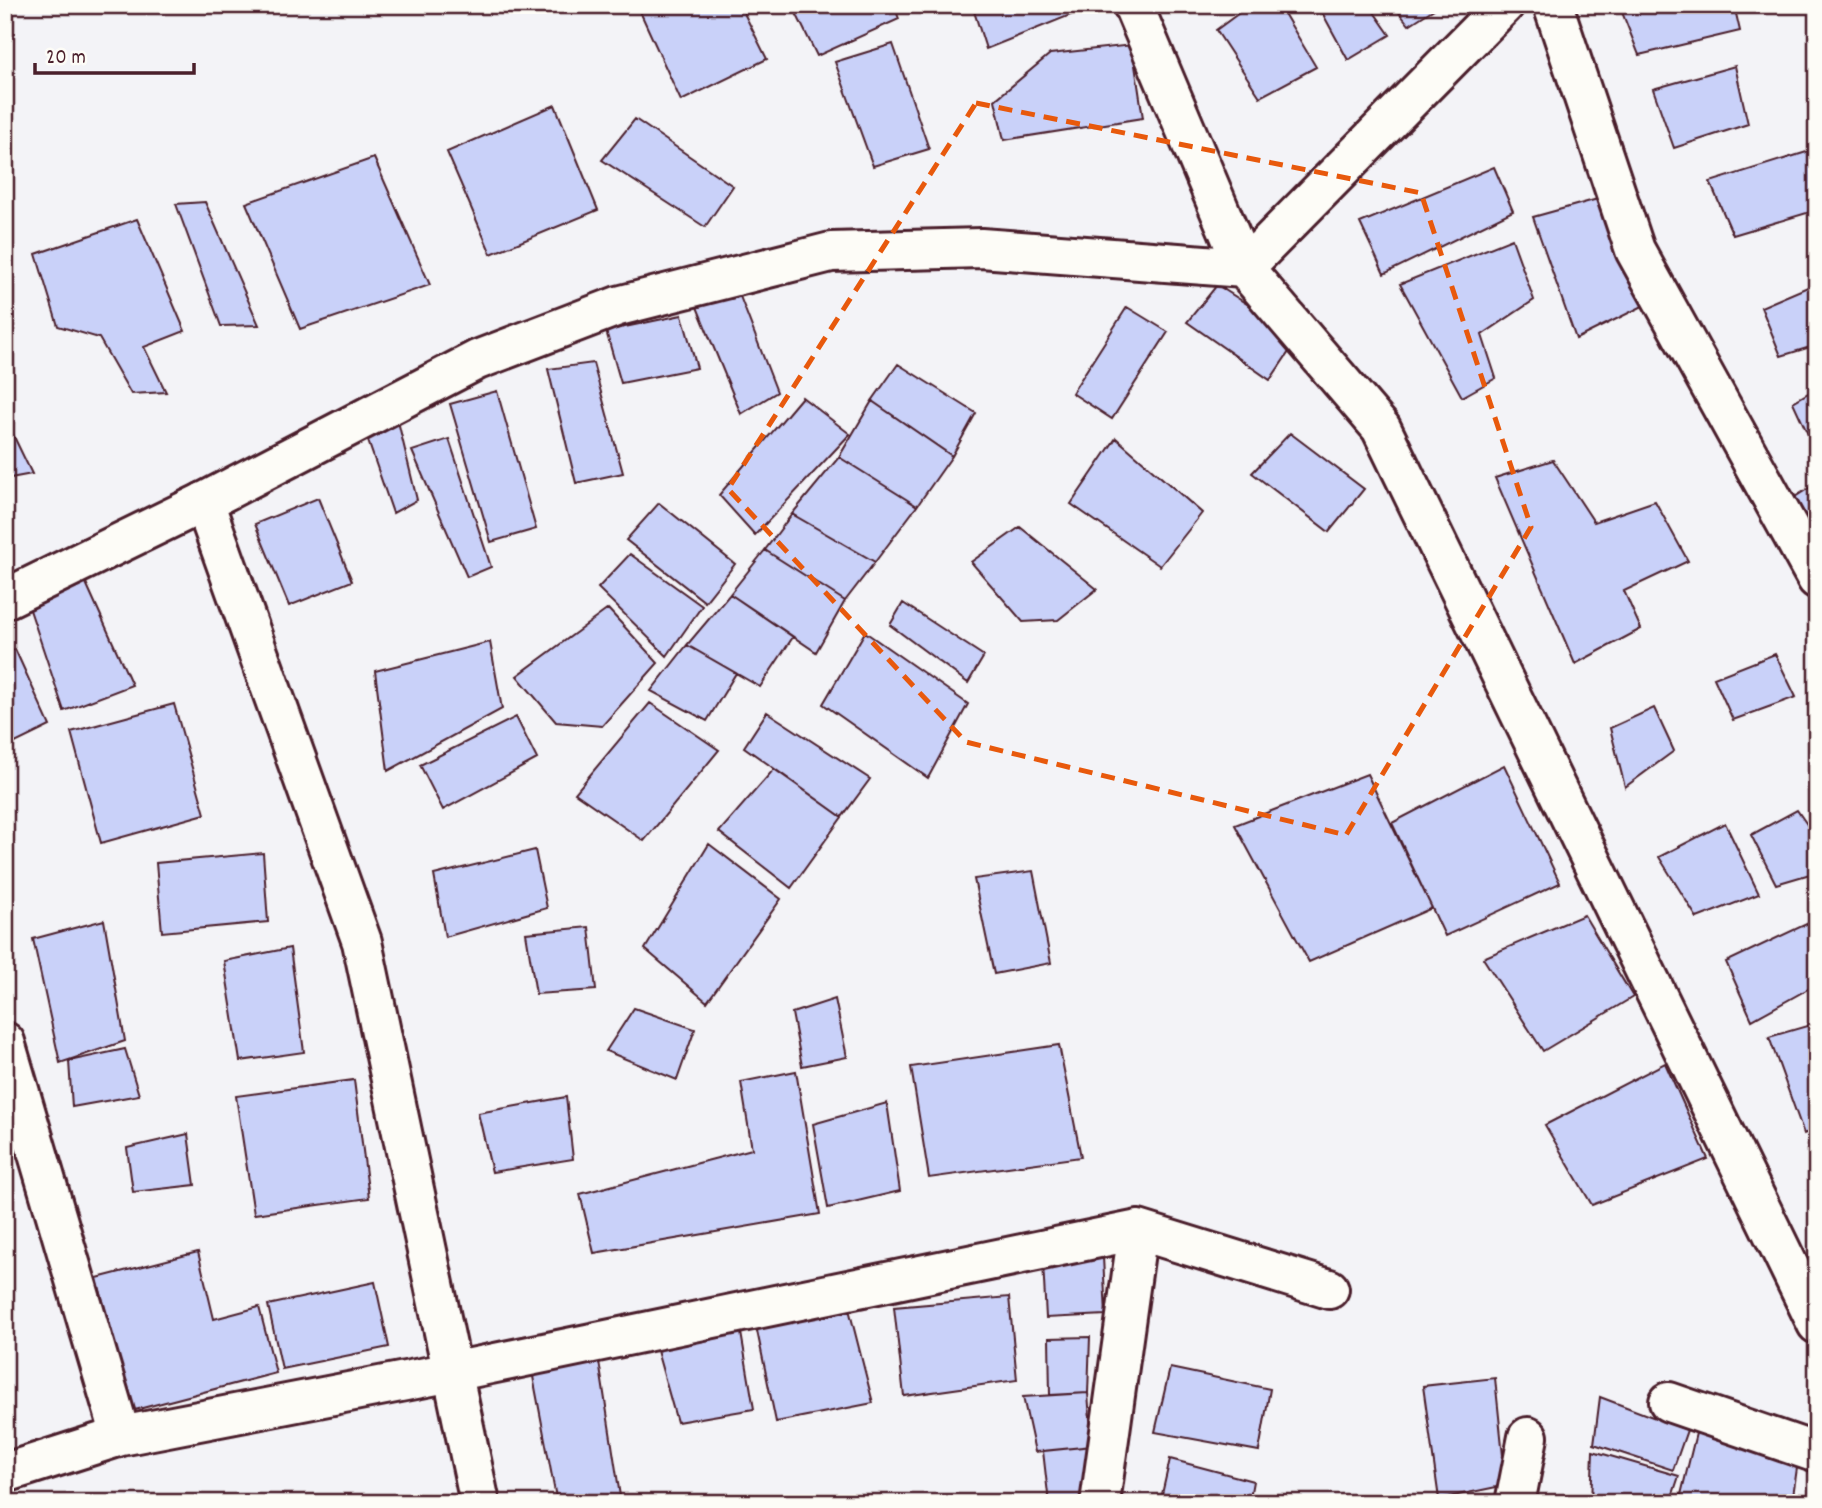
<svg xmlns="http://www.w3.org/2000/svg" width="1822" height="1508" viewBox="0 0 1822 1508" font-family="Dekko,sans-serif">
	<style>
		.building { fill: #c9d1f9; stroke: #4a1f2b; stroke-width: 2 }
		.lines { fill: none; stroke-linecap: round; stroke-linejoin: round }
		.street-casing { stroke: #4a1f2b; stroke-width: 44 }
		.secondary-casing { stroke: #4a1f2b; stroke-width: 44 }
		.street { stroke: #fdfcf7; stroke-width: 38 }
		.secondary { stroke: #fdfcf7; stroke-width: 38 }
		.marked { fill: none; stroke: #e8590c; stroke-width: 5; stroke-dasharray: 14 9; stroke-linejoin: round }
	</style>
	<rect width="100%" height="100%" fill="#f3f3f7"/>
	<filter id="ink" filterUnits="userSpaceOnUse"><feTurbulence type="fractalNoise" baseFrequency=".0143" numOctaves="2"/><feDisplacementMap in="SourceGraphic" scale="14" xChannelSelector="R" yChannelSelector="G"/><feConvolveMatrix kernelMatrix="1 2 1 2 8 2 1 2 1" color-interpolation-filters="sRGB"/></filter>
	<g filter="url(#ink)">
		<path class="building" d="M 637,5 L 740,5 L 767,59 L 681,101 Z
			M 814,5 L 894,5 L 899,19 L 817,56 L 796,13 Z
			M 972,5 L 1070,5 L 1073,14 L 986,49 Z
			M 1250,5 L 1279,5 L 1316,67 L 1260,97 L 1216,30 Z
			M 1318,5 L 1369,5 L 1390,35 L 1348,60 Z
			M 1393,5 L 1440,5 L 1409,25 Z
			M 1625,5 L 1734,5 L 1740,31 L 1639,55 L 1620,7 Z
			M 893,44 L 929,149 L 873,166 L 835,62 Z
			M 1132,45 L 1143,118 L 1004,140 L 995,100 L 1050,54 Z
			M 1735,66 L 1748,124 L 1674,148 L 1653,89 Z
			M 555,105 L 598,210 L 491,254 L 447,152 Z
			M 635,119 L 733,186 L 705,227 L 602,160 Z
			M 1813,150 L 1817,168 L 1817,210 L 1733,235 L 1710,182 Z
			M 374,158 L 430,285 L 300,329 L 246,203 Z
			M 1494,167 L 1513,211 L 1384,274 L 1360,223 Z
			M 1605,197 L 1651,302 L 1576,339 L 1533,217 Z
			M 205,202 L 259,325 L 221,326 L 176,204 Z
			M 137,219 L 185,331 L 144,347 L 166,392 L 131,394 L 99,338 L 58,326 L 36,254 Z
			M 1512,239 L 1534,300 L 1482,335 L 1496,378 L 1462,397 L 1400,284 Z
			M 1817,283 L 1817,345 L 1781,356 L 1761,307 Z
			M 1217,285 L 1299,337 L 1270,380 L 1187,322 Z
			M 736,286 L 777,392 L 741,414 L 697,307 Z
			M 1127,307 L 1168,332 L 1112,419 L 1072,393 Z
			M 682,315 L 697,368 L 621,383 L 606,331 Z
			M 593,363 L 623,473 L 576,483 L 548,369 Z
			M 898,364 L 976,413 L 952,456 L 872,401 Z
			M 1817,388 L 1817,454 L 1793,402 Z
			M 497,391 L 536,529 L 491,542 L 450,404 Z
			M 802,397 L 850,434 L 755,535 L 719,495 Z
			M 872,401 L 952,456 L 917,506 L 839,457 Z
			M 397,417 L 417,500 L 393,513 L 365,432 Z
			M 5,418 L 32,474 L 5,479 Z
			M 1290,433 L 1364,489 L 1329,532 L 1252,473 Z
			M 1116,438 L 1202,513 L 1160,566 L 1071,504 Z
			M 449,439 L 491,567 L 467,577 L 412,451 Z
			M 839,457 L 917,506 L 875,562 L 792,514 Z
			M 1553,460 L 1594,522 L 1655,501 L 1688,561 L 1624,591 L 1641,629 L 1575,664 L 1495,478 Z
			M 1817,483 L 1817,561 L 1779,507 Z
			M 318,498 L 352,581 L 289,606 L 255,524 Z
			M 659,503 L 735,564 L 705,602 L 626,540 Z
			M 792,514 L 875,562 L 845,601 L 765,550 Z
			M 1020,527 L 1097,589 L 1058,620 L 1023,622 L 971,562 Z
			M 765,550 L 845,601 L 816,652 L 730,594 Z
			M 630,554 L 702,606 L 667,656 L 598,588 Z
			M 82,574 L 132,685 L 64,711 L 24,592 Z
			M 730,594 L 793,637 L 760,687 L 687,645 Z
			M 903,603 L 984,656 L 968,683 L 890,625 Z
			M 608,609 L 658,663 L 602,726 L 556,722 L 517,676 Z
			M 865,632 L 968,704 L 928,778 L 823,704 Z
			M 490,642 L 502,709 L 388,771 L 375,671 Z
			M 687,645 L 736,673 L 707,721 L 651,691 Z
			M 15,649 L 50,726 L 5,748 L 5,654 Z
			M 1775,654 L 1796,697 L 1733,720 L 1714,678 Z
			M 650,703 L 719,750 L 644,841 L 575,793 Z
			M 174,704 L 205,814 L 101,843 L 71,732 Z
			M 1654,708 L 1674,751 L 1625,787 L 1610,728 Z
			M 767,712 L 870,779 L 842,817 L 744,747 Z
			M 516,717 L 537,759 L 443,810 L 420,765 Z
			M 1504,765 L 1560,883 L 1445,936 L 1392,823 Z
			M 774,769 L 842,817 L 791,888 L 719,832 Z
			M 1367,774 L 1432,908 L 1309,962 L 1235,825 Z
			M 1797,810 L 1817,839 L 1817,872 L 1776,884 L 1751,835 Z
			M 1725,823 L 1759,894 L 1697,918 L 1659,857 Z
			M 709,844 L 781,899 L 707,1002 L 645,949 Z
			M 535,850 L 547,908 L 445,937 L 434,875 Z
			M 263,853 L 268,922 L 162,932 L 156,863 Z
			M 1033,871 L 1051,963 L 994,974 L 974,879 Z
			M 1584,915 L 1633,997 L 1543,1051 L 1483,958 Z
			M 1817,919 L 1817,984 L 1752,1020 L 1726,962 Z
			M 104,920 L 125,1041 L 60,1063 L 33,939 Z
			M 589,927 L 596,990 L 536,994 L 526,933 Z
			M 290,948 L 304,1052 L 240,1061 L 224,961 Z
			M 835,999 L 847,1057 L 802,1066 L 792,1013 Z
			M 634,1008 L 695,1029 L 677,1080 L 606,1051 Z
			M 1817,1023 L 1817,1128 L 1804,1134 L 1769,1037 Z
			M 1059,1045 L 1081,1157 L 929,1178 L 911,1067 Z
			M 125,1049 L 139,1095 L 72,1107 L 69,1061 Z
			M 1665,1063 L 1708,1159 L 1592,1205 L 1545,1125 Z
			M 796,1071 L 820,1214 L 594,1253 L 580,1194 L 752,1149 L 741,1082 Z
			M 354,1080 L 369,1198 L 254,1214 L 236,1096 Z
			M 566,1097 L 573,1159 L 492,1172 L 478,1113 Z
			M 887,1103 L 900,1191 L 828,1208 L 813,1124 Z
			M 188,1134 L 195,1185 L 133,1192 L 127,1148 Z
			M 198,1252 L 214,1319 L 259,1307 L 276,1373 L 131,1411 L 97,1278 Z
			M 1103,1257 L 1106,1315 L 1046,1318 L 1043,1262 Z
			M 375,1282 L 389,1347 L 282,1369 L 268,1305 Z
			M 1009,1297 L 1017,1380 L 904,1396 L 894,1307 Z
			M 848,1305 L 873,1403 L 776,1422 L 755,1321 Z
			M 739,1321 L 754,1409 L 677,1422 L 654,1340 Z
			M 1090,1337 L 1088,1393 L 1050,1395 L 1049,1338 Z
			M 598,1355 L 620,1496 L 557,1503 L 531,1366 Z
			M 1170,1368 L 1270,1389 L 1259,1451 L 1155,1432 Z
			M 1495,1378 L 1506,1485 L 1439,1499 L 1423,1386 Z
			M 1088,1393 L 1092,1446 L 1035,1452 L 1023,1397 Z
			M 1600,1397 L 1687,1430 L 1673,1470 L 1594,1444 Z
			M 1697,1429 L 1798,1461 L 1792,1503 L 1679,1503 Z
			M 1092,1446 L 1094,1503 L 1049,1503 L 1043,1451 Z
			M 1593,1451 L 1679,1476 L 1670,1503 L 1591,1503 Z
			M 1170,1459 L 1253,1481 L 1249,1503 L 1160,1503 Z"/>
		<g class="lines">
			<g class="street-casing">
				<path id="street" d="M 1133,5 L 1244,268 L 1504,5
					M 1553,5 L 1635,250 L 1817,579
					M 204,502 L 362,942 L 480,1503
					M 5,1042 L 121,1436
					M 1669,1402 L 1817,1453
					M 5,1473 L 121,1436 L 452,1372 L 1138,1230 L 1329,1289
					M 1100,1503 L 1138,1230
					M 1515,1503 L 1528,1437"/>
			</g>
			<g class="secondary-casing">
				<path id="secondary" d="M 5,599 L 204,502 L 477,360 L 618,306 L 831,252 L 981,248 L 1244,268 L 1381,428 L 1817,1324"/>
			</g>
			<use href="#street" class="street"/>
			<use href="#secondary" class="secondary"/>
		</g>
	</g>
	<path class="marked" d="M 976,103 L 1421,193 L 1531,527 L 1346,835 L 966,742 L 728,489 Z"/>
	<rect width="1822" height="1508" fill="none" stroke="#fdfcf7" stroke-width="28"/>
	<rect x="14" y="14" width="1794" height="1480" fill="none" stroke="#4a1f2b" stroke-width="2.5" filter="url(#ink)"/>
	<path d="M35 63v10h159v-10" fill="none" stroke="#4a1f2b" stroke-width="3.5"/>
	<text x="46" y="63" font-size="21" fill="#4a1f2b" stroke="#fdfcf7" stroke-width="5" paint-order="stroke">20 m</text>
</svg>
